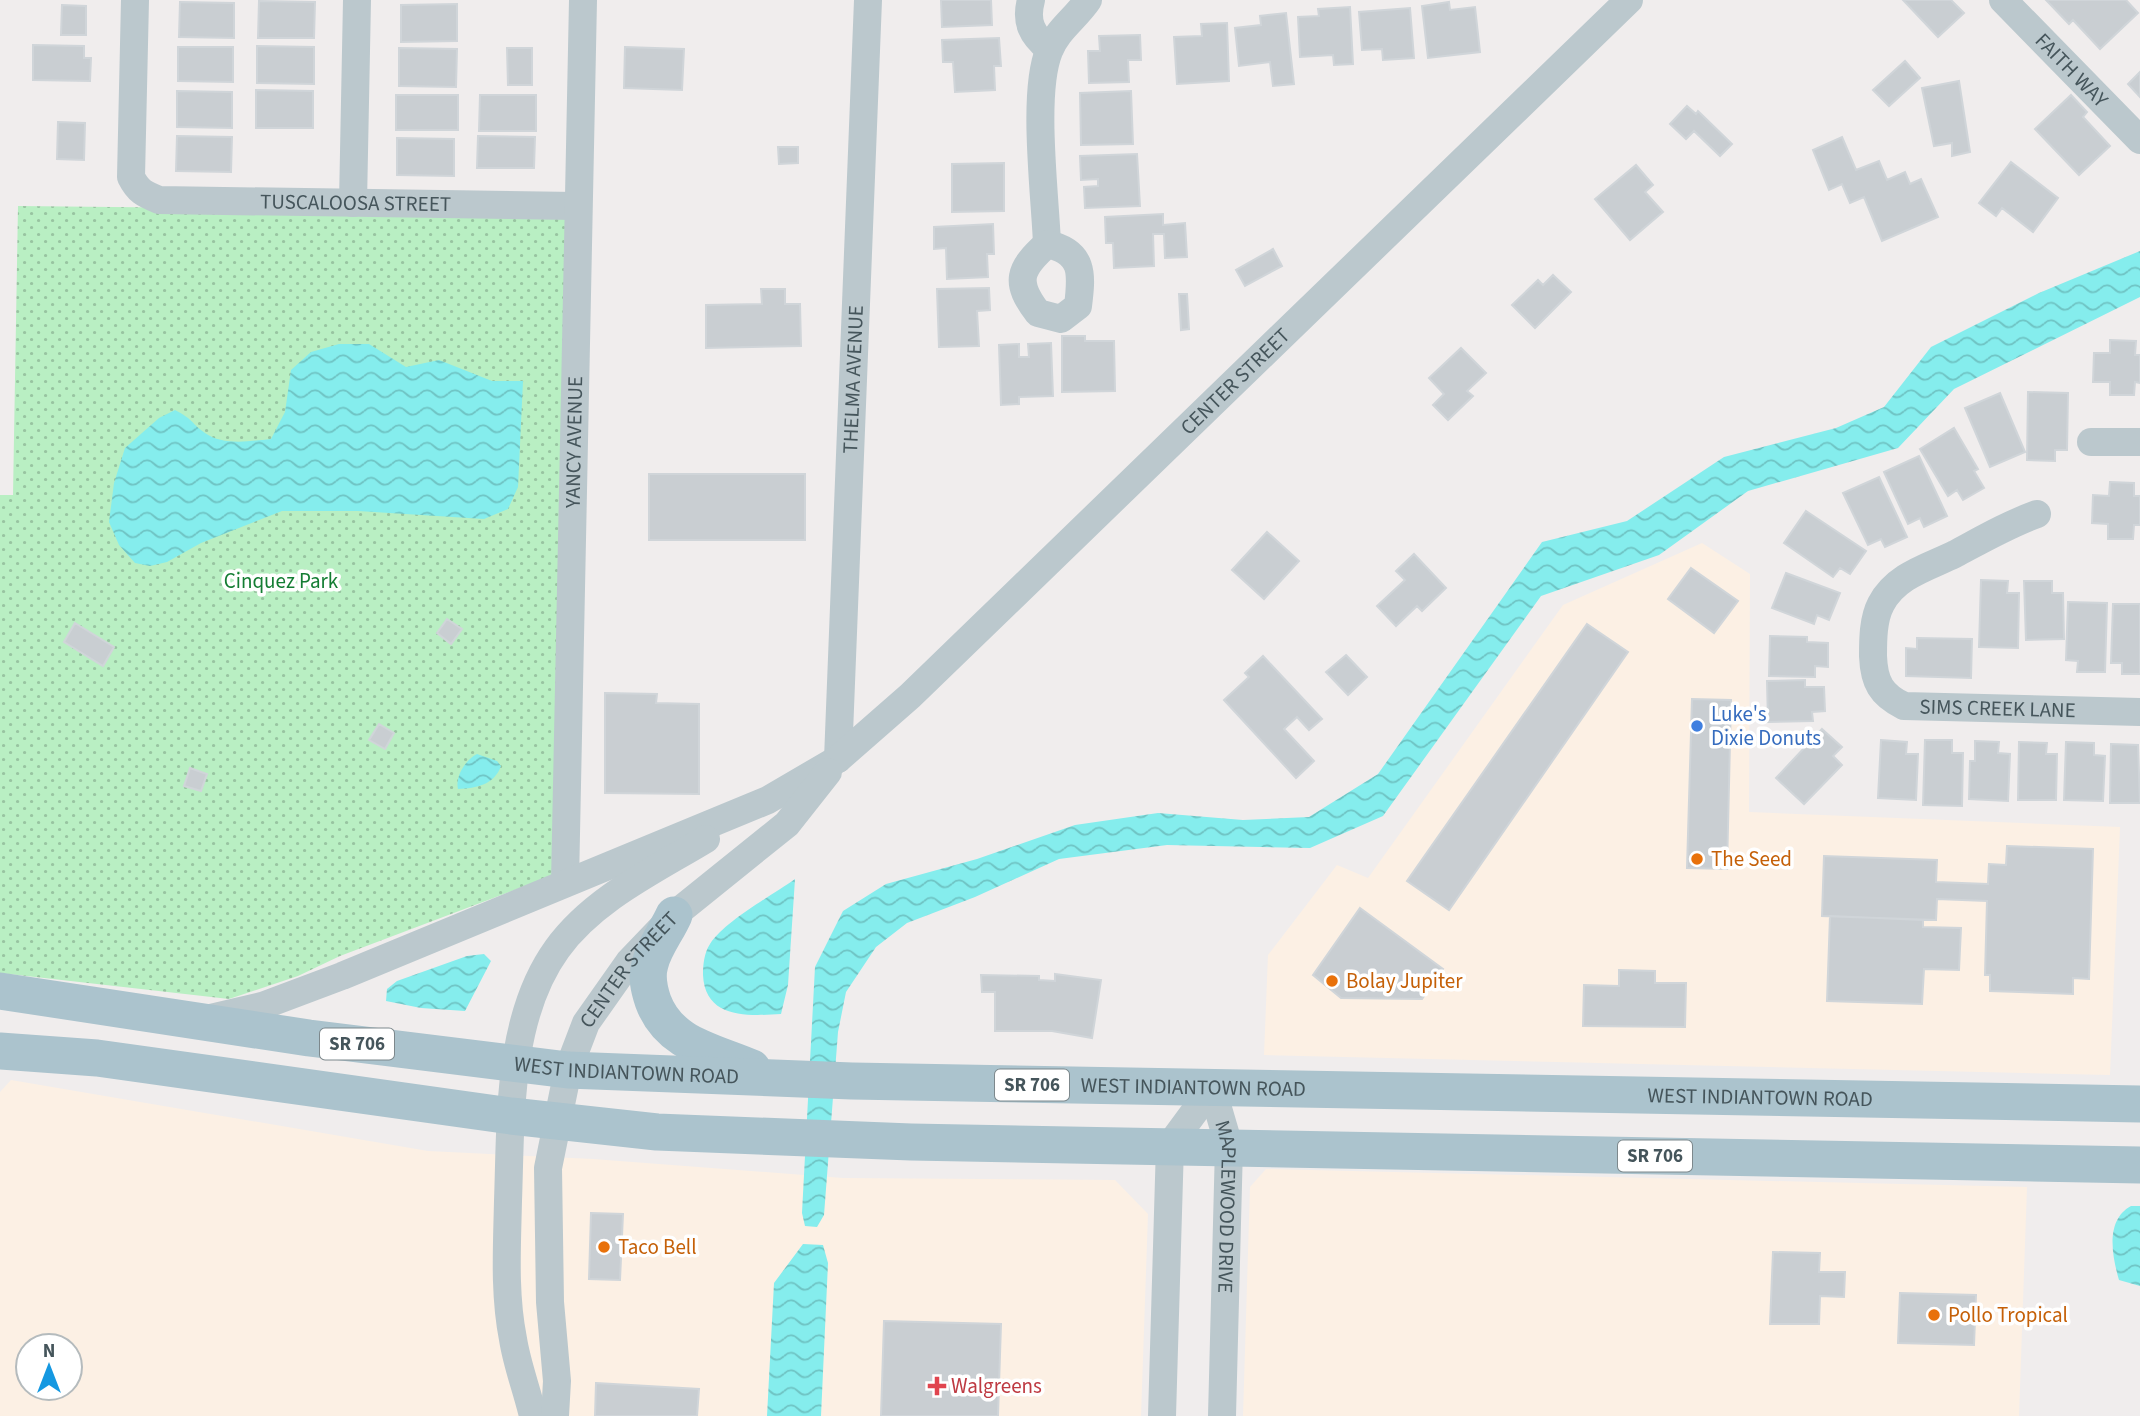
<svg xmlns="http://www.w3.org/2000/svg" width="2140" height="1416" viewBox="0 0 2140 1416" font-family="'Source Sans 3',sans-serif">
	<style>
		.commercial { fill: #fcf0e4; fill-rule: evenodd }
		.grass { fill: url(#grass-dots) }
		.water { fill: url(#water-waves) }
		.building { fill: #c9ced2; stroke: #d0d5d9; stroke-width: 2 }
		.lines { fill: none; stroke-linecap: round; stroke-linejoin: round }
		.minor { stroke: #bbc8cd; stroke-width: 28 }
		.major { stroke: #abc3cd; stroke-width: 37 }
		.shop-dot { fill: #3f7fe0; stroke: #fff; stroke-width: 2.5 }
		.food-dot { fill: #e8710a; stroke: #fff; stroke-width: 2.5 }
		.health-dot { fill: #e0444e; stroke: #fff; stroke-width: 2.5 }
		.labels { text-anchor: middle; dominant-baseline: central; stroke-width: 7; stroke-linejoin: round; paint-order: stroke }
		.shield { fill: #fff; stroke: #7d888c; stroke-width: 2 }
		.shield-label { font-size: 19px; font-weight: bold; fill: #45555b }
		.street-label { font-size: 21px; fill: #45555b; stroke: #fff }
		.park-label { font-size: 21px; fill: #147d33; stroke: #fff }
		.shop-label { font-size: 21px; fill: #366cbe; stroke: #fff; text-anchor: start }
		.food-label { font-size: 21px; fill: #c56008; stroke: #fff; text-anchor: start }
		.health-label { font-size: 21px; fill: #be3a42; stroke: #fff; text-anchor: start }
	</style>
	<defs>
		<pattern id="grass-dots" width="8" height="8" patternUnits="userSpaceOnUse" patternTransform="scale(1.75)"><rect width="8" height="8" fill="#b9efc3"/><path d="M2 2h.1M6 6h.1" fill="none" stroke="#98c4a1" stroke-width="1.8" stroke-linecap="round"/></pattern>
		<pattern id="water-waves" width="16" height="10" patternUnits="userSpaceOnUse" patternTransform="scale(1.75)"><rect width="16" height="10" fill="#85eded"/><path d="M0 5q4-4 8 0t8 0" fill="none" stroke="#6fc3c3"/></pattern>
	</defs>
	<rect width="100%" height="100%" fill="#f0eded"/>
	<path class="commercial" d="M 1702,543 L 1750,574 L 1749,812 L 2120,827 L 2110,1075 L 1264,1055 L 1268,955 L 1337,865 L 1368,878 L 1563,605 Z
		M 11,1080 L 428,1151 L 593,1159 L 843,1178 L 1115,1180 L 1148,1214 L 1141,1416 L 0,1416 L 0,1092 ZM 28,1346 L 70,1346 L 70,1388 L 28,1388 Z
		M 1266,1169 L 2027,1187 L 2019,1416 L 1243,1416 L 1250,1187 Z"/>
	<path class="grass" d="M 18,206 L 570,212 L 557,874 L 340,956 L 298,976 L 229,999 L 0,973 L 0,495 L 13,495 Z"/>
	<path class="water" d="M 2140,251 L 2140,297 L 1954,389 L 1898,448 L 1748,491 L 1659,555 L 1541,596 L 1383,816 L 1310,848 L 1167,845 L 1059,859 L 975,897 L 907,923 L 876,947 L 846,992 L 838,1032 L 824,1215 L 817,1227 L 805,1226 L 802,1213 L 815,967 L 843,911 L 886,884 L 977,859 L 1075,825 L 1158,813 L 1243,820 L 1309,817 L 1378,774 L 1542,542 L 1627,521 L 1724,457 L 1836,428 L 1884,407 L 1931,347 L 2039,293 Z
		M 339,344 L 369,344 L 406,367 L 439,360 L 492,381 L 523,381 L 518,487 L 508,509 L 484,519 L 358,511 L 282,511 L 201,543 L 167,562 L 150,566 L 135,563 L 119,545 L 109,522 L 114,483 L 125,448 L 159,418 L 175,410 C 193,419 192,424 205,433 C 223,446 251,441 271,439 L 285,412 L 291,370 L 311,352 Z
		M 477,754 L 497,761 L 501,766 C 494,785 477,788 458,789 C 455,777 465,760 477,754 Z
		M 795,879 L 788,985 L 781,1014 C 748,1016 705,1019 703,975 C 703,965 704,953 710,944 C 725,921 771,896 795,879 Z
		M 484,954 L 491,961 L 465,1011 L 421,1008 L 386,1001 L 387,989 L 397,981 L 467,956 Z
		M 2131,1206 L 2140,1206 L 2140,1286 L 2119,1280 C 2112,1256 2105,1220 2131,1206 Z
		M 803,1244 L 823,1245 L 828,1263 L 821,1416 L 767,1416 L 774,1283 Z"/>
	<path class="building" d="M 941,0 L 991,0 L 992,25 L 942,27 Z
		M 1903,0 L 1951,0 L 1964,13 L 1938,37 Z
		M 2046,0 L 2126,0 L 2138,13 L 2100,49 L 2073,20 L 2069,24 Z
		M 259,1 L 315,2 L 314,38 L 258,38 Z
		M 180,2 L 234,3 L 234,38 L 179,37 Z
		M 1449,2 L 1450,10 L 1475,7 L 1480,52 L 1428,58 L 1422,6 Z
		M 457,4 L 457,41 L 401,42 L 401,5 Z
		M 62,5 L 86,6 L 86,35 L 61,35 Z
		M 1350,7 L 1353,64 L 1334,65 L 1333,55 L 1300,57 L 1298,17 L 1319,16 L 1318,9 Z
		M 1410,8 L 1414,58 L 1383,60 L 1382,49 L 1362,50 L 1359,12 Z
		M 1286,13 L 1294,84 L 1273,86 L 1270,62 L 1239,66 L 1235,28 L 1261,25 L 1260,16 Z
		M 1227,23 L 1229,81 L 1177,84 L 1174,37 L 1202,36 L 1201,24 Z
		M 1140,35 L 1141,60 L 1128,60 L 1129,82 L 1089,83 L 1088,51 L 1100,51 L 1099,36 Z
		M 999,38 L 1001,66 L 994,66 L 995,90 L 955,92 L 953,62 L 943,62 L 942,40 Z
		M 33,45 L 84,46 L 84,58 L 91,58 L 90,81 L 33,80 Z
		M 257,46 L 314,47 L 314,84 L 257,83 Z
		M 178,47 L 233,47 L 233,82 L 178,81 Z
		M 625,47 L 684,49 L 682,90 L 624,88 Z
		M 399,48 L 457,49 L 456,87 L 399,86 Z
		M 507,48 L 532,48 L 532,85 L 508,85 Z
		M 1905,61 L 1920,78 L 1889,106 L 1873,90 Z
		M 2140,72 L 2140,97 L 2128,84 Z
		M 1959,81 L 1970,152 L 1952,156 L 1952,143 L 1934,146 L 1922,88 Z
		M 256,90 L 313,91 L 313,128 L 256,128 Z
		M 177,91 L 232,92 L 232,128 L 177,127 Z
		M 1131,91 L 1133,144 L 1081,145 L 1080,93 Z
		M 396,95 L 458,95 L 458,130 L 396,130 Z
		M 480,95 L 536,95 L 536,131 L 479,131 Z
		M 2071,95 L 2087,112 L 2083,117 L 2110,146 L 2079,175 L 2035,129 Z
		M 1687,106 L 1696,114 L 1698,111 L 1732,144 L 1720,156 L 1694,131 L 1686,139 L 1670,124 Z
		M 58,122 L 85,123 L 84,160 L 57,159 Z
		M 177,136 L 232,137 L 231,172 L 176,171 Z
		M 478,136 L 535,137 L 534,168 L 477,168 Z
		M 1842,137 L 1856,170 L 1879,161 L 1887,180 L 1905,172 L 1910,184 L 1921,179 L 1938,217 L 1882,241 L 1864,197 L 1850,203 L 1842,184 L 1829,190 L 1813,150 Z
		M 397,138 L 454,139 L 454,176 L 397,175 Z
		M 778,147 L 798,147 L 798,163 L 779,164 Z
		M 1137,154 L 1140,206 L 1085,208 L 1084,187 L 1098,186 L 1098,179 L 1081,180 L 1080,156 Z
		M 2011,162 L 2058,198 L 2033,232 L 2002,208 L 1996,216 L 1979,203 Z
		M 1004,163 L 1004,211 L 952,212 L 952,164 Z
		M 1636,165 L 1653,185 L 1645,192 L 1663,212 L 1630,240 L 1595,199 Z
		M 1163,214 L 1163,225 L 1185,223 L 1187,257 L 1165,258 L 1164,234 L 1153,234 L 1154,266 L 1114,268 L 1113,243 L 1106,243 L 1105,217 Z
		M 993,224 L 994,254 L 987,254 L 988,277 L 947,279 L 946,248 L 934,249 L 934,227 Z
		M 1273,249 L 1282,266 L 1245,286 L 1236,270 Z
		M 1553,275 L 1571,292 L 1535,328 L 1512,305 L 1538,280 L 1543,285 Z
		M 989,288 L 990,310 L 977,311 L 979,346 L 939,347 L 937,289 Z
		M 761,289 L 785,289 L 785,304 L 800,304 L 801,346 L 706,348 L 706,305 L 762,304 Z
		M 1179,294 L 1187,294 L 1189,329 L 1181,330 Z
		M 1062,336 L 1085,336 L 1085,341 L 1114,341 L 1115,391 L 1062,392 Z
		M 2110,340 L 2136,341 L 2135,355 L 2140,355 L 2140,383 L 2135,382 L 2134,395 L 2110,395 L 2110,382 L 2093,382 L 2094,353 L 2110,353 Z
		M 1051,343 L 1053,396 L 1019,397 L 1019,404 L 1001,405 L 999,345 L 1019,344 L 1019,357 L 1029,357 L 1028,344 Z
		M 1461,348 L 1486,373 L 1467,391 L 1473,396 L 1448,420 L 1433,405 L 1444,394 L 1429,378 Z
		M 2028,392 L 2068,393 L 2067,450 L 2055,450 L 2055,461 L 2027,460 Z
		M 2000,393 L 2025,452 L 1990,467 L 1965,408 Z
		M 1954,428 L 1978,469 L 1974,471 L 1984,488 L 1963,500 L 1957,490 L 1948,496 L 1920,449 Z
		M 1919,456 L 1947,516 L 1924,527 L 1920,518 L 1908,524 L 1884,472 Z
		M 649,474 L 805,474 L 805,540 L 649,540 Z
		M 1879,477 L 1907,537 L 1885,547 L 1881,539 L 1868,545 L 1843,493 Z
		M 2110,482 L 2134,483 L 2134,496 L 2140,496 L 2140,525 L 2134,525 L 2133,539 L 2108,539 L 2108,524 L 2092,523 L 2093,495 L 2109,496 Z
		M 1806,511 L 1866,551 L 1850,574 L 1840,568 L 1833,577 L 1784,543 Z
		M 1267,532 L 1299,561 L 1264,599 L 1232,570 Z
		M 1414,554 L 1446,588 L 1422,611 L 1417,606 L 1396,626 L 1377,606 L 1405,580 L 1396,571 Z
		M 1691,568 L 1738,601 L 1714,633 L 1668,599 Z
		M 1786,573 L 1840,593 L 1829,620 L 1817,615 L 1814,624 L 1772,608 Z
		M 1981,580 L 2008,581 L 2007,593 L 2019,593 L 2018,648 L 1979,647 Z
		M 2024,581 L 2052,581 L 2052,593 L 2063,593 L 2064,639 L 2026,640 Z
		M 2068,602 L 2107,603 L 2105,672 L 2077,672 L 2078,661 L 2066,660 Z
		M 2113,604 L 2140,604 L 2140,674 L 2122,674 L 2122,663 L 2111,663 Z
		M 447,619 L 462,629 L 451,644 L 437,633 Z
		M 75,623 L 114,647 L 103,666 L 64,642 Z
		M 1587,624 L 1628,652 L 1449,910 L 1407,881 Z
		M 1770,636 L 1807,637 L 1807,642 L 1828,643 L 1828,667 L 1815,666 L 1815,677 L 1769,676 Z
		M 1917,638 L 1972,639 L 1971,678 L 1906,676 L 1906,648 L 1917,649 Z
		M 1346,655 L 1367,677 L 1348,695 L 1326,672 Z
		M 1263,656 L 1322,719 L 1309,730 L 1297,717 L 1284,729 L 1314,761 L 1296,778 L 1224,700 L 1249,677 L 1245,673 Z
		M 1805,680 L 1805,687 L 1824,687 L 1825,711 L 1812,712 L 1813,721 L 1768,722 L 1767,681 Z
		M 605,693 L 657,694 L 656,703 L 699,704 L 699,794 L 605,793 Z
		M 1692,699 L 1731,700 L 1727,869 L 1687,868 Z
		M 379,724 L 394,733 L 385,749 L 369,740 Z
		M 1822,729 L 1842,747 L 1833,756 L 1842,765 L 1804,804 L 1776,778 Z
		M 1881,740 L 1907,742 L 1906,754 L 1918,754 L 1916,800 L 1878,798 Z
		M 1925,740 L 1952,740 L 1952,753 L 1963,753 L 1962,806 L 1923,805 Z
		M 1975,741 L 1999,742 L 1998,753 L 2010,754 L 2008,801 L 1969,799 L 1970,761 L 1975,761 Z
		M 2019,742 L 2047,743 L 2046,754 L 2057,754 L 2056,800 L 2018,800 Z
		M 2066,742 L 2094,743 L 2094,755 L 2105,756 L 2103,801 L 2064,800 Z
		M 2111,744 L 2138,745 L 2140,803 L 2110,803 Z
		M 190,768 L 207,774 L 201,791 L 184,786 Z
		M 2007,846 L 2093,849 L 2089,979 L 2073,978 L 2073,994 L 1990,991 L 1990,975 L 1985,975 L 1987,901 L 1937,899 L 1936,920 L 1822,916 L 1824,856 L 1937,860 L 1936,882 L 1988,884 L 1989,864 L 2006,865 Z
		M 1360,908 L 1443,969 L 1422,999 L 1341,998 L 1313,975 Z
		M 1830,916 L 1923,920 L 1923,927 L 1961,928 L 1959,970 L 1924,969 L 1922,1004 L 1827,1001 Z
		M 1619,970 L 1655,971 L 1655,983 L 1686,983 L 1685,1027 L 1583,1026 L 1584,985 L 1619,986 Z
		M 1055,974 L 1101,980 L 1092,1038 L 1052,1031 L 995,1031 L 995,992 L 982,992 L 981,975 L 1039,976 L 1039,980 L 1055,981 Z
		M 591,1213 L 623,1214 L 620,1280 L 589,1279 Z
		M 1773,1252 L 1820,1253 L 1819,1272 L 1845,1272 L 1844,1297 L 1820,1296 L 1819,1324 L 1770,1324 Z
		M 1900,1293 L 1976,1295 L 1974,1345 L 1898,1343 Z
		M 884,1321 L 1001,1324 L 998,1416 L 881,1416 Z
		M 596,1383 L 699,1389 L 697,1416 L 595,1416 Z"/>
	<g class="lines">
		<g class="minor">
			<path id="s1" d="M 135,0 L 131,177 C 138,191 144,194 159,200 L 576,206"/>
			<path d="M 1031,0 C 1025,22 1032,35 1049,49"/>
			<path id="s2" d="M 2003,0 L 2140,140"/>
			<path d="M 353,203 L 357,0"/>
			<path d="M 1047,244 C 1045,194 1032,93 1049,51 C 1057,30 1076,18 1088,0"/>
			<path d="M 1047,244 C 1084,252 1082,274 1078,306 L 1061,319 L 1038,313 C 1014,282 1019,269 1047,244 Z"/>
			<path d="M 2091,442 L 2140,442"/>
			<path id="s3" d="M 2037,514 C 2007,525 1983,539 1955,554 C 1929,567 1896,575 1881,604 C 1873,619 1873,640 1873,656 C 1874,682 1881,695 1904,706 L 2140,712"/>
			<path id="s4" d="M 838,759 L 868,0"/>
			<path id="s5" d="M 565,883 L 583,0"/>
			<path id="s6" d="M 211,1018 L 262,1006 L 342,976 L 768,800 L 838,759 L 910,696 L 1629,0"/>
			<path id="s7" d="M 1212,1088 L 1229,1146 L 1222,1416"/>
			<path d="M 533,1416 C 527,1390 517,1365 513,1339 C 504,1294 507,1247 508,1201 C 511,1119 507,1018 557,949 C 593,899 655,870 706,839"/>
			<path id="s8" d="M 555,1416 L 557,1381 L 550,1302 L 548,1168 L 568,1070 L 586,1023 L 629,962 L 674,915 L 787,824 L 828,772"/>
			<path d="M 1162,1416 L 1170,1145 L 1212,1088"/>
		</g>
		<g class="major">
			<path d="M 674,915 C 667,931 654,947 650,964 C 646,977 649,989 653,1001 C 669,1045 713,1051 752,1068"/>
			<path id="s9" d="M 0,991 L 309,1038 L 568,1070 L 852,1081 L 2140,1104"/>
			<path d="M 0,1051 L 97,1058 L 511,1116 L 657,1132 L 911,1142 L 2140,1165"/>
		</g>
	</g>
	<circle class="shop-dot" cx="1697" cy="726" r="7"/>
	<g class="food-dot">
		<circle cx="1697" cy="859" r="7"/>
		<circle cx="1332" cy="981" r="7"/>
		<circle cx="604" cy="1247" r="7"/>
		<circle cx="1934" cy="1315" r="7"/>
	</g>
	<path class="health-dot" d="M933.5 1375.5h7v7h7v7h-7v7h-7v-7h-7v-7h7z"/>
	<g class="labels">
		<g class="shield">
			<rect x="320" y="1028.5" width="74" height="31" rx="5"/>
			<rect x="995" y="1069.5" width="74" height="31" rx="5"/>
			<rect x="1618" y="1140.5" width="74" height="31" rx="5"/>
		</g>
		<g class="shield-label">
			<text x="357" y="1044">SR 706</text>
			<text x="1032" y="1085">SR 706</text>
			<text x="1655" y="1156">SR 706</text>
		</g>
		<g class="street-label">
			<text stroke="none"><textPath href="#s2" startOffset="98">FAITH WAY</textPath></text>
			<text stroke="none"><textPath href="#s1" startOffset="411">TUSCALOOSA STREET</textPath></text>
			<text stroke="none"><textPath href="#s4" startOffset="380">THELMA AVENUE</textPath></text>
			<text stroke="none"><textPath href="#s6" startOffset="1228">CENTER STREET</textPath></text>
			<text stroke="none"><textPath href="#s5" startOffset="441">YANCY AVENUE</textPath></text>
			<text stroke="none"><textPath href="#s3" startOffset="392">SIMS CREEK LANE</textPath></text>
			<text stroke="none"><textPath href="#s8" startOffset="467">CENTER STREET</textPath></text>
			<text stroke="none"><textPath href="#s9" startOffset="632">WEST INDIANTOWN ROAD</textPath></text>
			<text stroke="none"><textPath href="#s9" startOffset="1199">WEST INDIANTOWN ROAD</textPath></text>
			<text stroke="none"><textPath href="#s9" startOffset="1766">WEST INDIANTOWN ROAD</textPath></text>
			<text stroke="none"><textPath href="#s7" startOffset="121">MAPLEWOOD DRIVE</textPath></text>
		</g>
		<g class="park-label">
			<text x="281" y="581">Cinquez Park</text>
		</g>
		<g class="shop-label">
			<text x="1711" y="714">Luke's<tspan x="1711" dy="24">Dixie Donuts</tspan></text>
		</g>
		<g class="food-label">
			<text x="1711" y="859">The Seed</text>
			<text x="1346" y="981">Bolay Jupiter</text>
			<text x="618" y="1247">Taco Bell</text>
			<text x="1948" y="1315">Pollo Tropical</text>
		</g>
		<g class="health-label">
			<text x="951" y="1386">Walgreens</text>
		</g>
	</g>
	<g transform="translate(49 1367)"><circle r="33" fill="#ffffff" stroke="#b5bbbd" stroke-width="2"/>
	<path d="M0-5L12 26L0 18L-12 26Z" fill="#1598e1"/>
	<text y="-10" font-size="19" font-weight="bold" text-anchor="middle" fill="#45555b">N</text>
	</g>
</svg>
